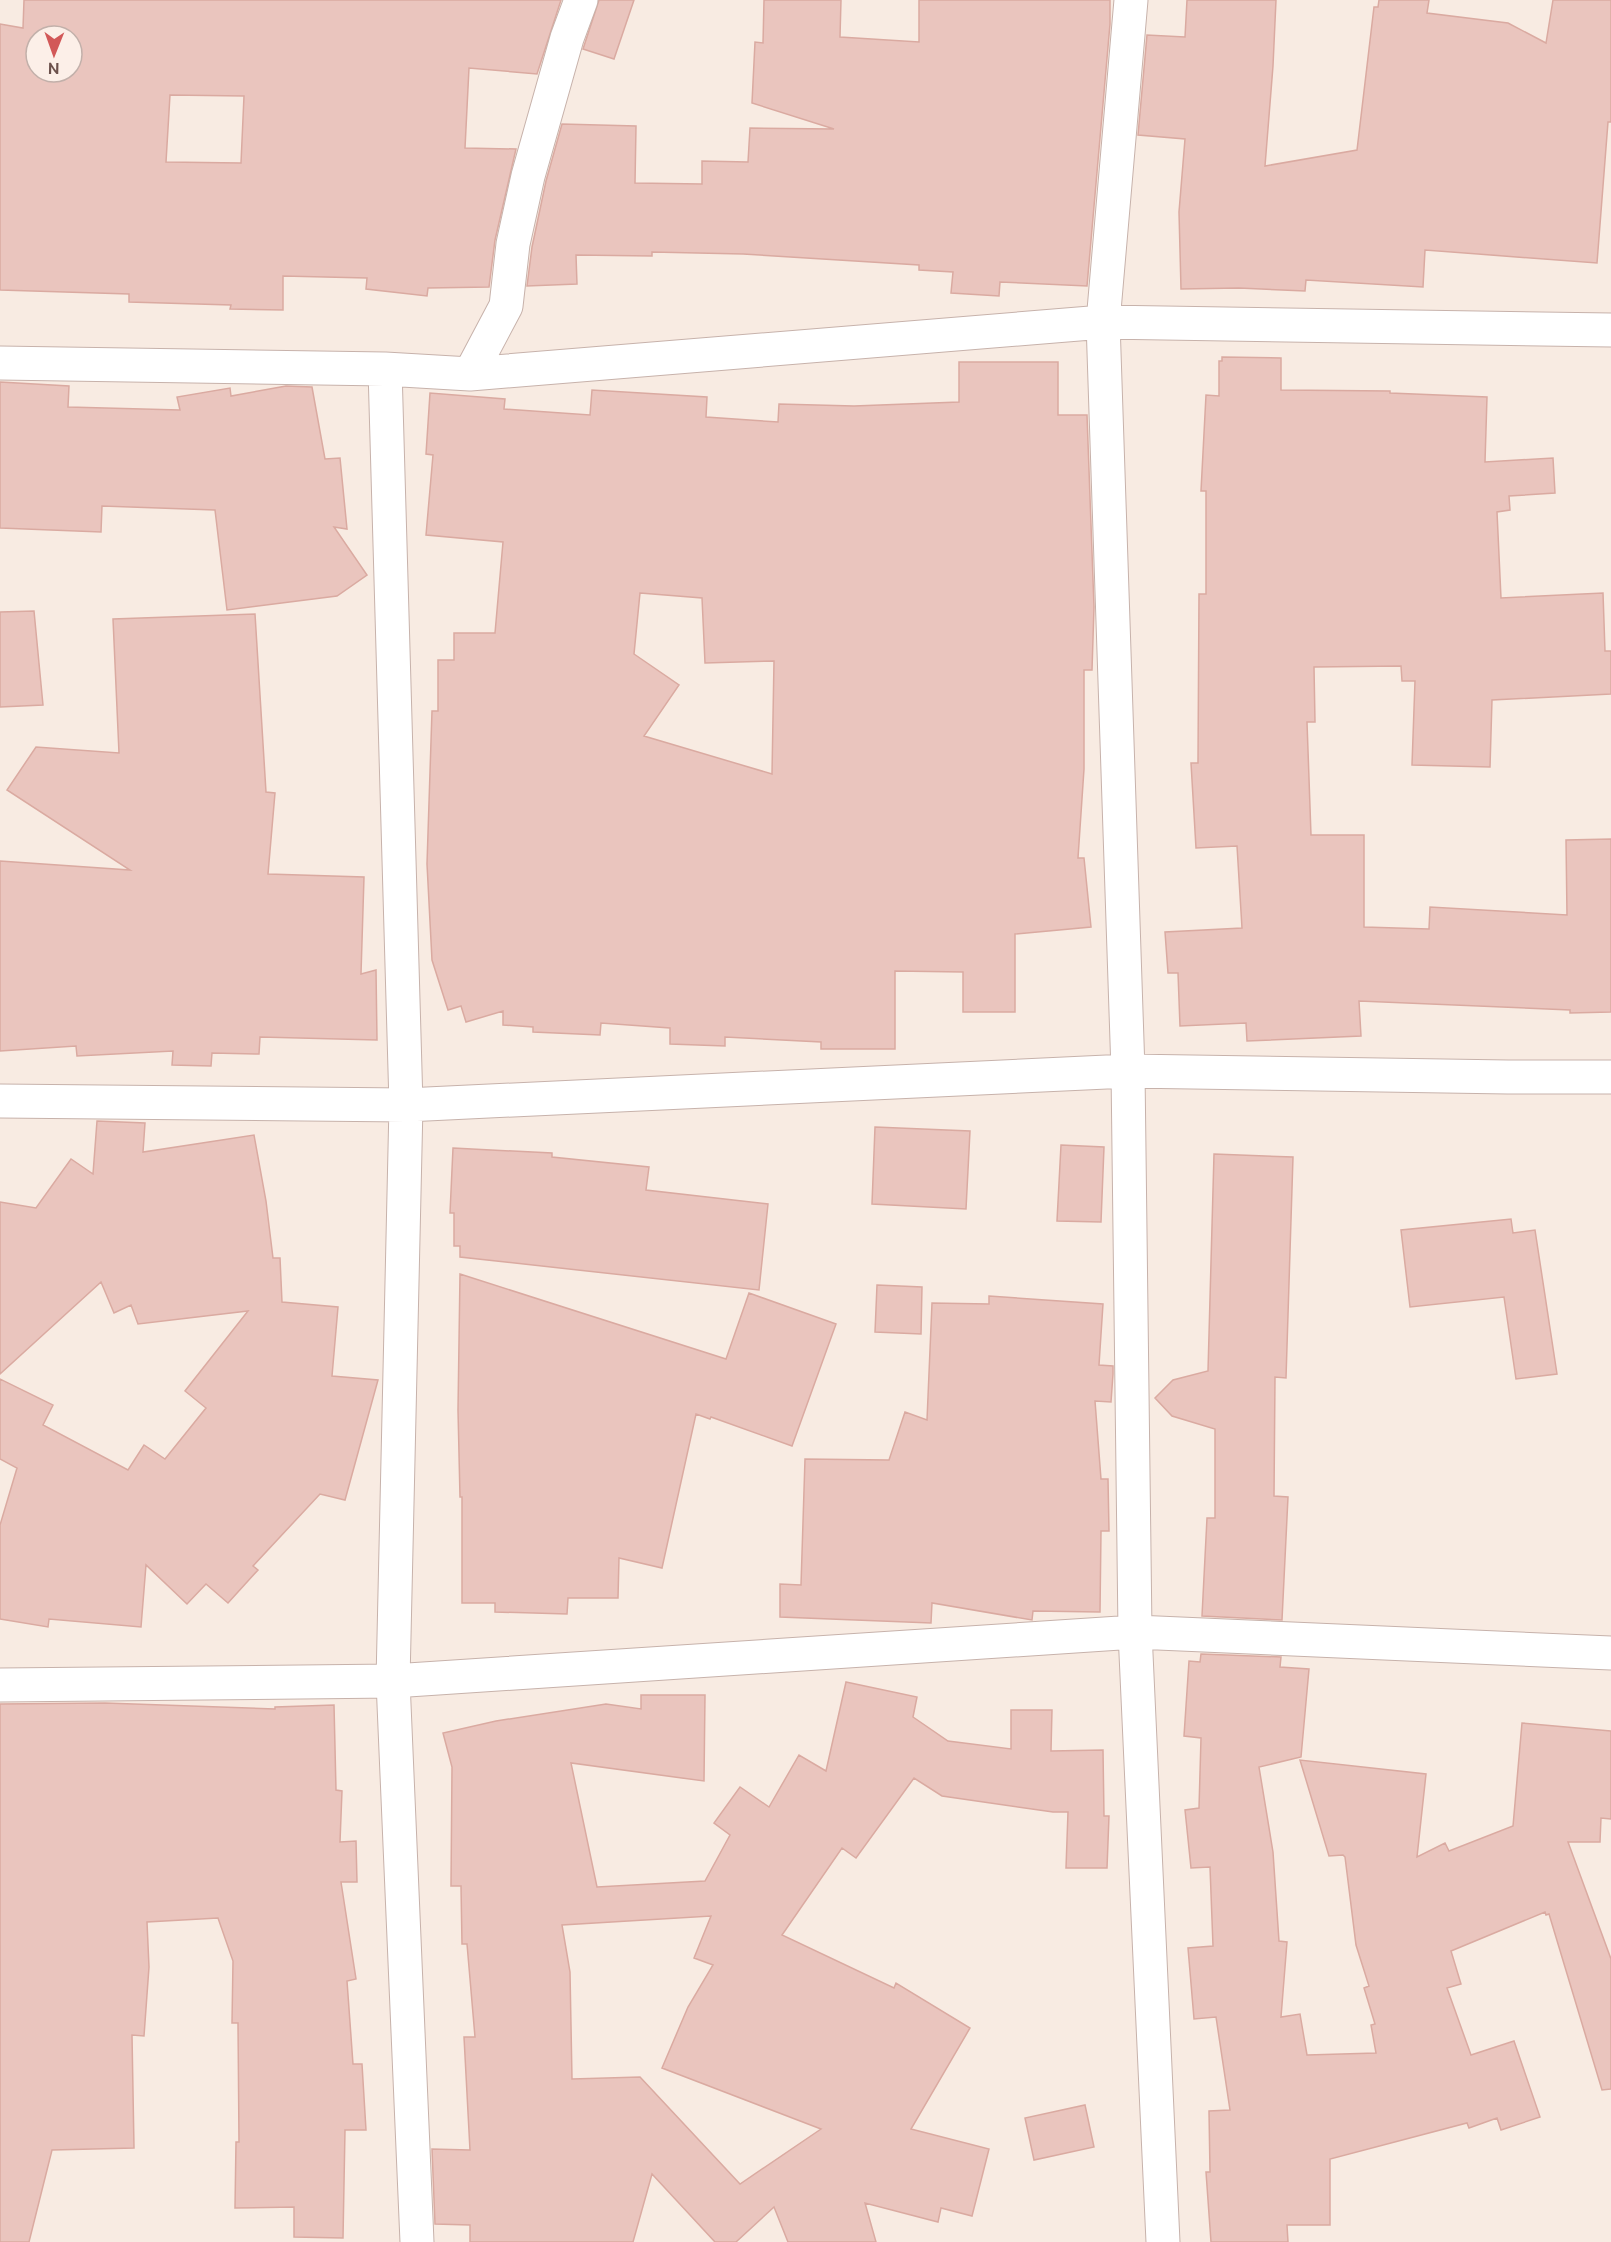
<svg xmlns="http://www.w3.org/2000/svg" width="1611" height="2242" viewBox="0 0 1611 2242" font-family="Ubuntu,sans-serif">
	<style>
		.building { fill: #eac5be; stroke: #daaaa1; stroke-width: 1.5; fill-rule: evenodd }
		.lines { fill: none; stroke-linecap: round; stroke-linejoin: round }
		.street-casing { stroke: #c7b2ab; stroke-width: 35 }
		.street { stroke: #fff; stroke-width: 33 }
	</style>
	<rect width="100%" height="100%" fill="#f8ebe2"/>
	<path class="building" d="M 24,0 L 561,0 L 537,74 L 469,68 L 465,148 L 516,149 L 495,240 L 489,287 L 428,288 L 427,296 L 366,289 L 367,278 L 283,276 L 283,310 L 230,309 L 231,305 L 129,302 L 129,294 L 0,290 L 0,24 L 23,28 ZM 36,36 L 72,36 L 72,72 L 36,72 ZM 170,95 L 244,96 L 241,163 L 166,162 Z
		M 599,0 L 634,0 L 614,59 L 583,49 Z
		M 764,0 L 841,0 L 840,37 L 919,42 L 919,0 L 1110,0 L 1110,24 L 1087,286 L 1000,282 L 999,296 L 951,293 L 953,272 L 919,270 L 919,265 L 743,254 L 652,252 L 652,256 L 576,255 L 577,284 L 527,286 L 532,247 L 546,181 L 562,124 L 636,126 L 635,183 L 702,184 L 702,161 L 748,162 L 750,128 L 834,129 L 752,103 L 755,42 L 763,43 Z
		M 1187,0 L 1276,0 L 1273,66 L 1265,166 L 1357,150 L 1374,7 L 1378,7 L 1379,0 L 1429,0 L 1427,13 L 1508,23 L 1546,43 L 1553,0 L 1611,0 L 1611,122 L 1608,122 L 1597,263 L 1425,250 L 1423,287 L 1306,280 L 1305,291 L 1239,288 L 1181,289 L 1179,212 L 1185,139 L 1138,135 L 1147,35 L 1185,37 Z
		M 1222,357 L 1281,358 L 1281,390 L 1390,391 L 1390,393 L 1487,397 L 1485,462 L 1553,458 L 1555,493 L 1509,496 L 1510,510 L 1497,512 L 1501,598 L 1603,593 L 1605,651 L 1611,651 L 1611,694 L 1492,700 L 1490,767 L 1412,765 L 1415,681 L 1402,681 L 1401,666 L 1314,667 L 1315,722 L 1307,722 L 1311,835 L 1364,835 L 1364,927 L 1429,929 L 1430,907 L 1567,915 L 1566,840 L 1611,839 L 1611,1012 L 1570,1013 L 1570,1010 L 1359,1001 L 1361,1036 L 1247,1041 L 1246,1023 L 1180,1026 L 1178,973 L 1168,973 L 1165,932 L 1242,928 L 1237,846 L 1196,848 L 1191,763 L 1198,763 L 1199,594 L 1206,594 L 1206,491 L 1201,491 L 1206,395 L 1219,396 L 1219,361 L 1222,361 Z
		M 959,362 L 1058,362 L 1058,415 L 1087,415 L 1094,607 L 1092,670 L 1084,670 L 1084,769 L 1078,858 L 1084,858 L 1091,927 L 1015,934 L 1015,1012 L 963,1012 L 963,972 L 895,971 L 895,1049 L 821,1049 L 821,1042 L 725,1037 L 725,1046 L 670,1044 L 670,1028 L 601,1023 L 600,1035 L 533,1032 L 533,1027 L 503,1025 L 503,1011 L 466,1022 L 461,1006 L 448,1010 L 432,960 L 427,864 L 432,711 L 438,711 L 438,660 L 454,660 L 454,633 L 495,633 L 503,542 L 426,535 L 433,455 L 426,454 L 430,393 L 505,399 L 504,409 L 590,415 L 592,390 L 707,397 L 706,417 L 778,422 L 779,404 L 854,406 L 959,402 ZM 640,593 L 702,598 L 705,663 L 774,661 L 772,774 L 644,736 L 679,685 L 634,654 Z
		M 0,382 L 69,386 L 68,407 L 180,410 L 177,397 L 230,388 L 231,396 L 286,386 L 312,387 L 325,459 L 340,458 L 347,529 L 334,527 L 367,575 L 337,596 L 227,610 L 215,510 L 102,506 L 101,532 L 0,528 Z
		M 34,611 L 43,705 L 0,707 L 0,612 Z
		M 255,614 L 266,792 L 275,793 L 268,874 L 364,877 L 361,974 L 376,970 L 377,1040 L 260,1037 L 259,1054 L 212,1053 L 211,1066 L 172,1065 L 173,1051 L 77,1056 L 76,1046 L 0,1051 L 0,861 L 130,870 L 7,790 L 36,747 L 119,753 L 113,619 Z
		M 97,1121 L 145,1123 L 143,1152 L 254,1135 L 266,1201 L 273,1258 L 280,1258 L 282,1302 L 338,1307 L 332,1376 L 378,1380 L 345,1500 L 320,1494 L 253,1566 L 258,1570 L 228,1603 L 206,1584 L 187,1604 L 146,1565 L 141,1627 L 49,1619 L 48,1627 L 0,1619 L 0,1525 L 17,1468 L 0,1459 L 0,1379 L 53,1405 L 43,1425 L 128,1470 L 144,1445 L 165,1459 L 206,1408 L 185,1391 L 248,1311 L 138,1324 L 131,1305 L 114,1313 L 101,1282 L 0,1374 L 0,1202 L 36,1208 L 71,1159 L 93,1174 Z
		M 875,1127 L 970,1131 L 966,1209 L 872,1204 Z
		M 1061,1145 L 1104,1147 L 1101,1222 L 1057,1221 Z
		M 453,1148 L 552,1153 L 552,1157 L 649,1167 L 646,1190 L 768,1204 L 759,1290 L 460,1257 L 460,1246 L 454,1246 L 454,1213 L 450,1213 Z
		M 1214,1154 L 1293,1157 L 1286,1378 L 1275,1377 L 1274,1496 L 1288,1497 L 1282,1620 L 1202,1616 L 1207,1518 L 1215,1518 L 1215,1429 L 1172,1416 L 1155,1398 L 1173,1380 L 1208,1371 Z
		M 1511,1219 L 1513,1233 L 1535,1230 L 1557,1374 L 1516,1379 L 1504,1297 L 1410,1307 L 1401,1230 Z
		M 460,1274 L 726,1359 L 749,1293 L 836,1324 L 792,1446 L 711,1417 L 710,1419 L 696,1414 L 662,1568 L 619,1558 L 618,1598 L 568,1598 L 567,1614 L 495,1612 L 495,1603 L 462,1603 L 462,1497 L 460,1497 L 458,1410 Z
		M 877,1285 L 922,1287 L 921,1334 L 875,1332 Z
		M 989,1296 L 1103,1304 L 1099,1365 L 1113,1366 L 1113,1374 L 1111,1402 L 1095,1401 L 1101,1479 L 1108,1479 L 1109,1531 L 1101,1531 L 1100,1612 L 1033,1611 L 1032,1620 L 932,1603 L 931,1623 L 780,1617 L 780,1584 L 801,1585 L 805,1459 L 889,1460 L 905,1412 L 927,1420 L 932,1303 L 989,1304 Z
		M 1201,1654 L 1281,1657 L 1280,1667 L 1309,1669 L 1301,1757 L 1259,1767 L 1273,1852 L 1279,1941 L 1287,1942 L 1281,2017 L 1300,2014 L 1307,2055 L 1376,2053 L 1371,2025 L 1375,2024 L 1364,1988 L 1369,1986 L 1356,1945 L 1345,1857 L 1343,1855 L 1329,1856 L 1300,1760 L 1426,1774 L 1417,1857 L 1445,1843 L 1449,1851 L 1513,1826 L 1522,1723 L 1611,1731 L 1611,1819 L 1601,1818 L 1600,1842 L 1568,1842 L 1611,1959 L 1611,2089 L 1602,2090 L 1549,1914 L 1546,1915 L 1545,1912 L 1451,1951 L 1461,1984 L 1447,1988 L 1471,2055 L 1514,2041 L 1540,2117 L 1501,2130 L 1497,2118 L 1469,2128 L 1467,2123 L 1330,2159 L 1330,2225 L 1287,2225 L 1288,2242 L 1211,2242 L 1206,2172 L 1210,2172 L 1209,2111 L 1230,2110 L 1216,2017 L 1194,2019 L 1188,1948 L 1213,1946 L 1210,1867 L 1191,1868 L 1185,1810 L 1199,1808 L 1201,1738 L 1184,1736 L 1189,1661 L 1200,1662 Z
		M 846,1682 L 917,1697 L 913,1717 L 948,1741 L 1011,1749 L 1011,1710 L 1052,1710 L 1051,1751 L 1103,1750 L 1104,1816 L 1109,1816 L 1107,1868 L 1066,1868 L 1068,1812 L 1053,1812 L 942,1796 L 914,1778 L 856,1858 L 842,1848 L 782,1935 L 894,1988 L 896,1983 L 970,2028 L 911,2129 L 989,2149 L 972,2216 L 941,2208 L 938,2222 L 865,2203 L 876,2242 L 788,2242 L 774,2207 L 736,2242 L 715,2242 L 652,2174 L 633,2242 L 470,2242 L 470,2225 L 435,2224 L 432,2149 L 470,2150 L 464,2037 L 475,2037 L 467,1944 L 462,1944 L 461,1886 L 451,1886 L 452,1767 L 443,1733 L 496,1721 L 606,1704 L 641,1709 L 641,1695 L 705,1695 L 704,1781 L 571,1763 L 597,1887 L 705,1881 L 730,1835 L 714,1823 L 740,1787 L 769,1807 L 799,1755 L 826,1771 ZM 711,1916 L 694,1958 L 713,1965 L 688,2007 L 662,2068 L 821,2129 L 740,2184 L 640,2077 L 572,2079 L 570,1972 L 562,1925 Z
		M 105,1703 L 275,1709 L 275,1707 L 334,1705 L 336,1790 L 342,1791 L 340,1842 L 356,1841 L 357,1882 L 341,1882 L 356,1979 L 347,1981 L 353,2064 L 362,2064 L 366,2130 L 345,2130 L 343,2238 L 294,2237 L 294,2207 L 235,2208 L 236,2142 L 239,2142 L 238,2023 L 232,2023 L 233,1961 L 218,1918 L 147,1922 L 149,1967 L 144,2036 L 132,2035 L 134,2148 L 52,2150 L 29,2242 L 0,2242 L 0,1704 Z
		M 1085,2105 L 1094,2147 L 1034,2160 L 1025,2118 Z"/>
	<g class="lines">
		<g class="street-casing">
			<path id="street" d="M 1131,0 L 1103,322 L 1128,1071 L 1135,1632 L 1163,2242
				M 0,363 L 385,369 L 470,374 L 1103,322 L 1611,330
				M 385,369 L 406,1105 L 393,1681 L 417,2242
				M 470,374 L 506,306 L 513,244 L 528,176 L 567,38 L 581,0
				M 0,1101 L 406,1105 L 1128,1071 L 1508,1077 L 1611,1077
				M 0,1685 L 393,1681 L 1135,1632 L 1611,1653"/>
		</g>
		<use href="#street" class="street"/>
	</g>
	<g transform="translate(54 54) rotate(181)"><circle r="28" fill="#fcefe8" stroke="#c2b0aa" stroke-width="1.5"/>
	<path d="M0-4.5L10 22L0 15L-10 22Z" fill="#d25858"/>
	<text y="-9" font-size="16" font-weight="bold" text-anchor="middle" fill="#6c514c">N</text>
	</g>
</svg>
